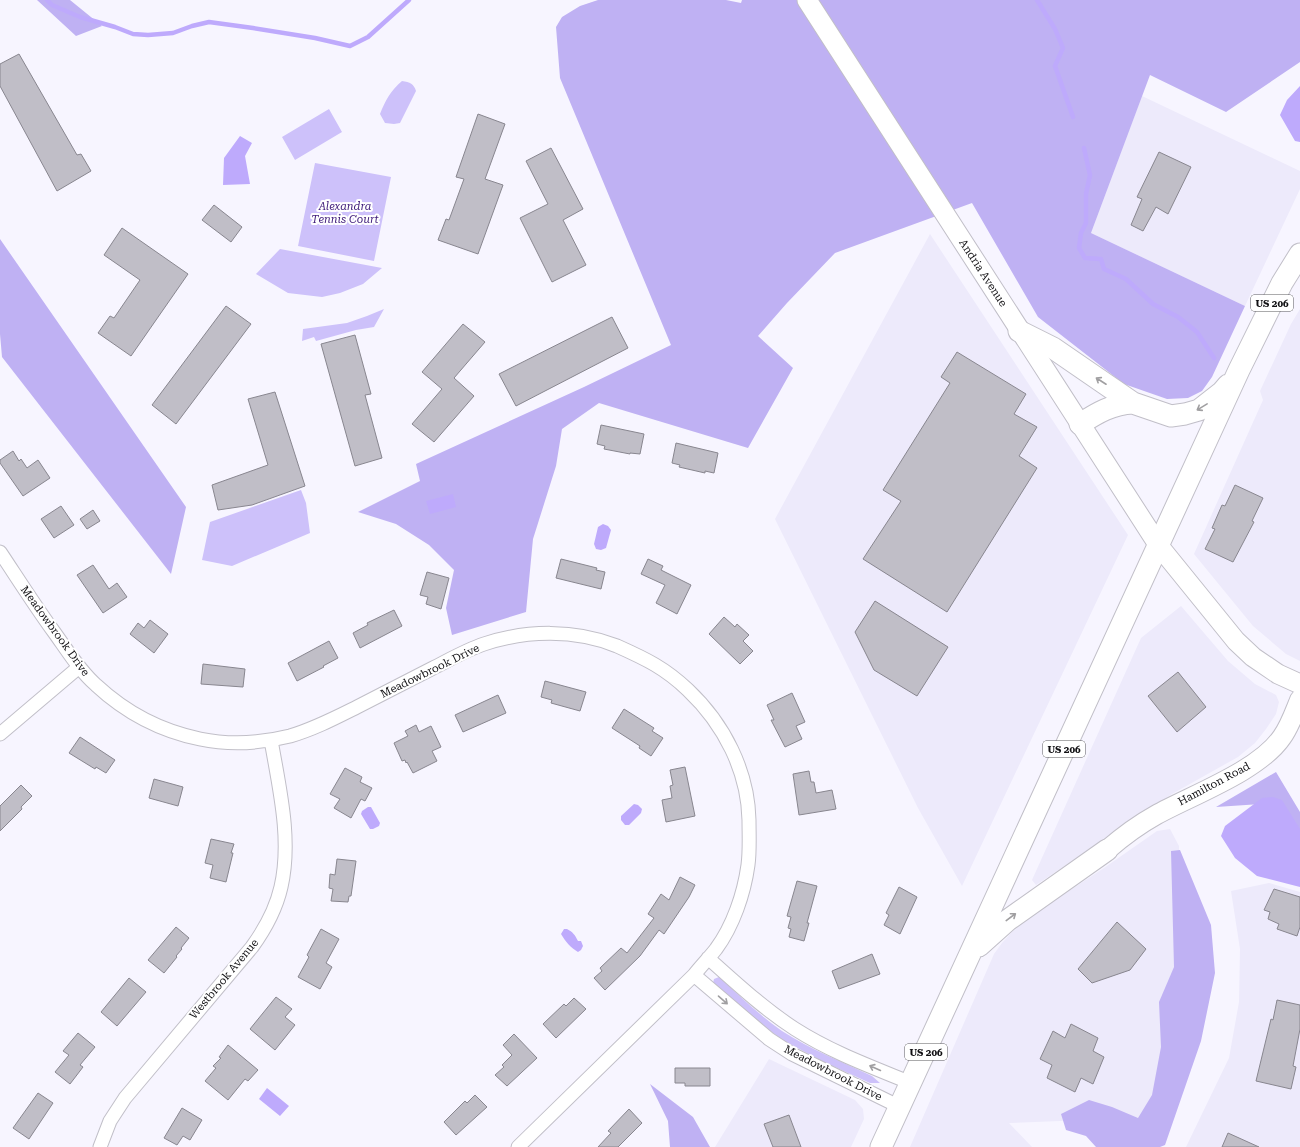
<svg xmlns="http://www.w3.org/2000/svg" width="1300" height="1147" viewBox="0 0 1300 1147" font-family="'Roboto Serif',serif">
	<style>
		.built { fill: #edeafb }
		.green { fill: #cdc1fa }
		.forest { fill: #bfb1f3 }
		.water { fill: #beaafc }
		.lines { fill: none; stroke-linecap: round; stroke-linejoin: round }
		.stream { stroke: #beaafc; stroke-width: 4.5 }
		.building { fill: #c0bec7; stroke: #88868f }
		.street-casing { stroke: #c1bfc8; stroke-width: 15 }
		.secondary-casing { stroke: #c1bfc8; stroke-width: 21 }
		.primary-casing { stroke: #c1bfc8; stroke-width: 23 }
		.street { stroke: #fff; stroke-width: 13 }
		.secondary { stroke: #fff; stroke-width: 19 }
		.primary { stroke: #fff; stroke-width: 21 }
		.oneway { stroke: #a09fa1 }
		.labels { text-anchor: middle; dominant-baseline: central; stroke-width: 4; stroke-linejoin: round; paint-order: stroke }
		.shield { fill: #fff; stroke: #58585a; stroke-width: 1 }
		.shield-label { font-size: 10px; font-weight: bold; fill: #111013 }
		.park-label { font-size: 11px; font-style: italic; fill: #43217d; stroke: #fff }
		.street-label { font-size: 11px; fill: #111013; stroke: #fff }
	</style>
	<rect width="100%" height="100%" fill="#f7f5ff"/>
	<path class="built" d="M 1142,96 L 1300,171 L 1300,189 L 1245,306 L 1091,233 Z
		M 930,234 L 1128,535 L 962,886 L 918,808 L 775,519 Z
		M 1300,309 L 1300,661 L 1286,654 L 1253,626 L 1194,554 L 1263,400 L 1260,391 L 1291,324 Z
		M 1181,606 L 1228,661 L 1255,684 L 1276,695 L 1279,702 L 1276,714 L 1266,729 L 1255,743 L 1238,757 L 1172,794 L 1036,885 L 1032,880 L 1141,638 Z
		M 1170,829 L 1179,846 L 1178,982 L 1161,1117 L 1009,1123 L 1032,1147 L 910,1147 L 994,954 L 1002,943 L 1012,932 L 1032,915 L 1104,868 L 1157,831 Z
		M 1269,883 L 1300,892 L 1300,1147 L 1186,1147 L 1229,1058 L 1239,1002 L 1240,949 L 1231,891 Z
		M 769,1059 L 855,1100 L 863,1109 L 864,1119 L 851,1147 L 715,1147 Z"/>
	<path class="green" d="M 402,81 C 410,82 414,84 416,91 L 400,123 L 394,124 L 385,123 L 380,114 C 385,101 391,90 402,81 Z
		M 329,109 L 342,132 L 295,160 L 282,137 Z
		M 315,163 L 391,177 L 374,261 L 298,246 Z
		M 280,249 L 382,268 L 363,284 L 340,293 L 322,297 L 288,293 L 256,274 Z
		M 384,309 L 374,327 L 356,330 L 316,341 L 314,337 L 302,341 L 303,329 L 347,323 L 367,316 Z
		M 301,490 L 306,503 L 310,533 L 232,566 L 202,560 L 210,522 Z
		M 719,977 C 739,995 759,1015 782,1031 C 810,1049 842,1062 872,1076 L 880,1083 L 870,1083 L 826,1063 L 784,1041 L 765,1027 L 713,983 L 714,979 Z"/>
	<path class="forest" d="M 37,0 L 70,0 L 102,26 L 76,36 Z
		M 598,0 L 726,0 L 741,3 L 742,0 L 1300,0 L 1300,62 L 1226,112 L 1150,75 L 1091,233 L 1245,306 L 1212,377 L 1202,391 L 1188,398 L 1167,399 L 1124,384 L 1038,317 L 972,203 L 835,253 L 787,303 L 758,336 L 793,368 L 748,448 L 599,403 L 562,429 L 556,466 L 533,539 L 526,612 L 452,635 L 446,608 L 454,570 L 429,545 L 396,524 L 358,512 L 420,481 L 416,464 L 584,387 L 671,345 L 560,78 L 556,27 L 562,17 L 580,6 Z
		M 0,239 L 186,507 L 171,574 L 2,357 L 0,334 Z
		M 1276,772 L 1300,812 L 1300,840 L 1277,803 L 1216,807 Z
		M 1180,850 L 1211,925 L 1215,973 L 1201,1041 L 1165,1145 L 1160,1147 L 1096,1147 L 1086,1136 L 1066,1130 L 1061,1114 L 1089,1100 L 1112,1107 L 1138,1118 L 1152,1095 L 1161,1047 L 1159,1002 L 1174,967 L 1171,851 Z
		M 650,1084 L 693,1117 L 710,1147 L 670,1147 L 668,1121 Z"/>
	<path class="water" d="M 1300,86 L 1300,142 L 1295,141 L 1280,115 L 1287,100 Z
		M 240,136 L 252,143 L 245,156 L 250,184 L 223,185 L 224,158 Z
		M 453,494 L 456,507 L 430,514 L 426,501 Z
		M 603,524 L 608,526 L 611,530 L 606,548 L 601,550 L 596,549 L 594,544 L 598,527 Z
		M 1273,797 L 1282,800 L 1300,829 L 1300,887 L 1257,876 L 1235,858 L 1221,836 L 1225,826 L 1262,798 Z
		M 634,804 L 638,805 L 642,809 L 641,813 L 629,825 L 625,825 L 621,820 L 621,816 Z
		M 368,807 L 371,807 L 380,823 L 379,826 L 373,829 L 370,829 L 361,814 L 362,811 Z
		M 564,929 L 567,929 C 573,932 575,935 578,941 L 581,941 L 583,946 L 581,950 L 578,952 C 571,948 565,941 561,934 Z
		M 267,1088 L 289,1106 L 280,1116 L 259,1099 Z"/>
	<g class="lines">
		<path class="stream" d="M 47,0 L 52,5 L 80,17 L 115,27 L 133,34 L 148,35 L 173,33 L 192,26 L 209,22 L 253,28 L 315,38 L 350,46 L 368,37 L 409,0
			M 1037,0 L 1055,29 L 1063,48 L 1055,66 L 1073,117
			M 1084,148 L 1090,175 L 1086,194 L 1086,223 L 1081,233 L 1079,248 L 1085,258 L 1101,259 L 1104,269 L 1126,279 L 1153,304 L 1178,317 L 1197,332 L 1214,358"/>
	</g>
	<path class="building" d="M 19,54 L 77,155 L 81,154 L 91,171 L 57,191 L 0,86 L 0,64 Z
		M 478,114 L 505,124 L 485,179 L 503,185 L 478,254 L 438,240 L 446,219 L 449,220 L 464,179 L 456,177 Z
		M 551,148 L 583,209 L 563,220 L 586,265 L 552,282 L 520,218 L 548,204 L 526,161 Z
		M 1159,152 L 1191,167 L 1168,214 L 1156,207 L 1143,231 L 1131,225 L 1142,199 L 1137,197 Z
		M 214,205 L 242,227 L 231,242 L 202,220 Z
		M 122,228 L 188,274 L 131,356 L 98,333 L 110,316 L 114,318 L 140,280 L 104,255 Z
		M 226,306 L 251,324 L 176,424 L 152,405 Z
		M 612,317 L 628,348 L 516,406 L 499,374 Z
		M 463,324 L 485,342 L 454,378 L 474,396 L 434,442 L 412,424 L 442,389 L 422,372 Z
		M 355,335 L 371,394 L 365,395 L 382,458 L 355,466 L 321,344 Z
		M 957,352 L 1026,394 L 1014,414 L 1037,427 L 1019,456 L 1037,468 L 947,612 L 863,559 L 901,501 L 883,490 L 950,383 L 941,377 Z
		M 275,392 L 305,486 L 252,505 L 218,510 L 212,485 L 268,465 L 248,399 Z
		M 601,425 L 644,434 L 640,454 L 630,453 L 630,454 L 604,449 L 605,446 L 597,444 Z
		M 676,443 L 718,453 L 714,473 L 705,471 L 705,473 L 679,467 L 680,465 L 672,463 Z
		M 13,451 L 19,461 L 21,459 L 27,468 L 38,460 L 50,478 L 23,496 L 0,463 L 0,460 Z
		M 1235,485 L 1263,498 L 1252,521 L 1254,522 L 1233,562 L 1205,549 L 1215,529 L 1212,528 L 1222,505 L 1225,506 Z
		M 61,506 L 74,525 L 54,538 L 41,519 Z
		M 93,510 L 100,521 L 87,529 L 80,519 Z
		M 561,559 L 597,568 L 596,570 L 605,572 L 601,589 L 556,578 Z
		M 648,559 L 663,566 L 661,570 L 691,585 L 677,614 L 656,603 L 665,585 L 641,574 Z
		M 93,565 L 109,589 L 117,583 L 127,597 L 103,613 L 77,575 Z
		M 427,572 L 449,578 L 441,609 L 426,604 L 428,597 L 420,595 Z
		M 875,601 L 948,647 L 917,696 L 874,670 L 855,632 Z
		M 394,610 L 402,626 L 360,648 L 353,633 L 368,625 L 367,623 Z
		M 724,617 L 735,627 L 737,624 L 749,635 L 743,641 L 753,651 L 740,664 L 709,634 Z
		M 150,620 L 168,634 L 154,653 L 130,634 L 138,623 L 144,628 Z
		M 329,641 L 338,658 L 323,666 L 324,667 L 297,681 L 288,663 Z
		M 203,664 L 245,669 L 243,687 L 201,684 Z
		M 1178,672 L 1206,707 L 1177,732 L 1148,696 Z
		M 545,681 L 586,692 L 580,711 L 551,703 L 552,700 L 541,697 Z
		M 792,693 L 805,722 L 796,726 L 802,739 L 785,747 L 771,720 L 774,720 L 767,705 Z
		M 498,695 L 506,713 L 463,732 L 455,715 Z
		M 624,709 L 654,728 L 652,731 L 663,738 L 651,756 L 639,748 L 640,746 L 612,728 Z
		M 416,725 L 419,732 L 431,726 L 441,747 L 432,751 L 437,761 L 413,773 L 407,762 L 406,763 L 405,760 L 402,761 L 394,743 L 408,736 L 405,731 Z
		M 80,737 L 115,760 L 106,773 L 96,767 L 95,769 L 69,753 Z
		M 685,767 L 695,816 L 666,822 L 662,800 L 672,798 L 670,786 L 673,785 L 670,770 Z
		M 345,768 L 362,777 L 360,782 L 372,788 L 365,801 L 361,799 L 351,818 L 334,808 L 340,799 L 330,794 Z
		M 809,771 L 811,782 L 814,782 L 816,793 L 832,790 L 836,809 L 799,815 L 793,774 Z
		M 154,779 L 183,787 L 178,806 L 149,798 Z
		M 21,785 L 32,796 L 21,807 L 22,809 L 0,831 L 0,806 Z
		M 211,839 L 234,844 L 231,853 L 233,853 L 226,882 L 210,878 L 213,865 L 205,863 Z
		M 337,859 L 356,861 L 351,896 L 349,896 L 348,902 L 331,901 L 333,889 L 329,888 L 330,874 L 335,875 Z
		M 680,877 L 695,885 L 689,897 L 664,934 L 659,930 L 640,956 L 605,990 L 594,978 L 602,971 L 600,968 L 621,948 L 627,953 L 654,918 L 648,914 L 661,894 L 669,900 Z
		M 797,881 L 817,886 L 807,923 L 809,923 L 804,941 L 789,937 L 791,929 L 788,928 L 791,917 L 787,916 Z
		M 899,887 L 917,897 L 900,934 L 884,925 L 889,915 L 886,913 Z
		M 1274,889 L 1300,897 L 1300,927 L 1297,936 L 1277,929 L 1279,924 L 1268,919 L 1270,912 L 1264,910 Z
		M 1117,922 L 1146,949 L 1130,970 L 1092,983 L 1078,969 Z
		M 176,927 L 189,938 L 181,948 L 182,949 L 176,956 L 177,957 L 164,973 L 148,960 Z
		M 321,929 L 339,939 L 326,963 L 332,967 L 320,989 L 298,977 L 309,957 L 307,955 Z
		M 872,954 L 880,974 L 839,989 L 832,971 Z
		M 129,978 L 146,992 L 117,1026 L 101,1012 Z
		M 276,997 L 292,1009 L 285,1017 L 295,1025 L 275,1050 L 250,1029 Z
		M 574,998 L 586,1009 L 556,1038 L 543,1024 L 564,1004 L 566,1006 Z
		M 1277,1000 L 1300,1005 L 1300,1029 L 1293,1066 L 1296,1067 L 1291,1089 L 1256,1081 L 1271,1019 L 1273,1020 Z
		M 1071,1024 L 1098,1038 L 1093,1051 L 1104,1057 L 1093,1084 L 1081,1078 L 1075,1092 L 1047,1078 L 1052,1065 L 1040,1059 L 1053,1031 L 1065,1038 Z
		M 78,1033 L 95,1047 L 80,1065 L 83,1067 L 70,1084 L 55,1072 L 69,1055 L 63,1051 Z
		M 514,1034 L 537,1058 L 507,1086 L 495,1075 L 504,1067 L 502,1065 L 512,1055 L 503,1045 Z
		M 228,1045 L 258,1070 L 248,1081 L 245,1079 L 228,1100 L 205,1081 L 216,1068 L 213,1066 L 221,1058 L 219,1057 Z
		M 675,1068 L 710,1068 L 710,1086 L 685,1086 L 685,1083 L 675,1083 Z
		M 38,1093 L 53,1103 L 29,1139 L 13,1128 Z
		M 475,1095 L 487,1107 L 456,1135 L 444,1122 L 465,1101 L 467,1103 Z
		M 182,1108 L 202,1120 L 190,1140 L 183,1136 L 177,1145 L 164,1138 Z
		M 629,1109 L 642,1123 L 618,1147 L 598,1147 L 611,1133 L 608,1131 Z
		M 789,1115 L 801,1147 L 773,1147 L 764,1124 Z
		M 1228,1133 L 1259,1147 L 1222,1147 Z"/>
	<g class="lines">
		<g class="street-casing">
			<path id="street" d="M 0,552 C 18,579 35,606 54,632 C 67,650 79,670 96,685 C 125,712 161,731 200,739 C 229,745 262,743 290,736 C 314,729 335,718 357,707 C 382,694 408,681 433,668 C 449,660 466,650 484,644 C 526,630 575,629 617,646 C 646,659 665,668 688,690 C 724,724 748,771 749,820 C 749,835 750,850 748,865 C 744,894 733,926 716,949 C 709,958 701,966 694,975 L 518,1147
				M 0,734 L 79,667
				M 708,958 C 736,983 764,1009 795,1029 C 831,1052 872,1067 911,1083
				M 694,975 L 769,1039 L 792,1054 L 900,1107
				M 100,1147 L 110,1121 L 125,1098 L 252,947 C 265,929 276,909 281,887 C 292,839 279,787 271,740"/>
		</g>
		<g class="secondary-casing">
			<path id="secondary" d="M 807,0 L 1159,546 L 1236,641 L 1253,657 L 1278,674 L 1300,684
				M 1107,850 C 1122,837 1138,825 1156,815 C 1192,795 1259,771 1282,737 C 1290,726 1295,711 1300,699"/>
		</g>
		<g class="primary-casing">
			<path id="primary" d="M 1019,331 L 1053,348 L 1133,403 L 1171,416 L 1185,414 L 1199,410 L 1222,392 L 1228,385
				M 1080,424 C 1097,413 1112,404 1133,403
				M 979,946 L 1008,920 L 1107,850
				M 881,1147 L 1239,370 L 1282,283 L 1300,254"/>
		</g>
		<use href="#street" class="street"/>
		<use href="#secondary" class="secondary"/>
		<use href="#primary" class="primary"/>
	</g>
	<defs><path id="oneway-shaft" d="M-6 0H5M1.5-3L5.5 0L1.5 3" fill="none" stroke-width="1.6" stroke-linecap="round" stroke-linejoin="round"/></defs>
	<g class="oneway">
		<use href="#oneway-shaft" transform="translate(1101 381) rotate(-147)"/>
		<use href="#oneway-shaft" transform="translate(1202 407) rotate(149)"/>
		<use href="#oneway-shaft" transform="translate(1011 917) rotate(-37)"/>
		<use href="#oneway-shaft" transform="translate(723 1000) rotate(41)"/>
		<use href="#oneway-shaft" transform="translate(875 1068) rotate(-156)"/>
	</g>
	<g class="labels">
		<g class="shield">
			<rect x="1251" y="295" width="42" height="16" rx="3"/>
			<rect x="1043" y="741" width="42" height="16" rx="3"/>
			<rect x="905" y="1044" width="42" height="16" rx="3"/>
		</g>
		<g class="shield-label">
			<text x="1272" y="303">US 206</text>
			<text x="1064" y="749">US 206</text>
			<text x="926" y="1052">US 206</text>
		</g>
		<g class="park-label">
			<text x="345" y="206">Alexandra<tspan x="345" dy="13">Tennis Court</tspan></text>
		</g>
		<g class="street-label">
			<text transform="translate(983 273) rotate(57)">Andria Avenue</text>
			<text transform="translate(55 631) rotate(54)">Meadowbrook Drive</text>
			<text transform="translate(430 671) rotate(-26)">Meadowbrook Drive</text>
			<text transform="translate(1214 784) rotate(-28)">Hamilton Road</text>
			<text transform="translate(224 979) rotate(-50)">Westbrook Avenue</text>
			<text transform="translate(833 1073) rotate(27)">Meadowbrook Drive</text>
		</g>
	</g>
</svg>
